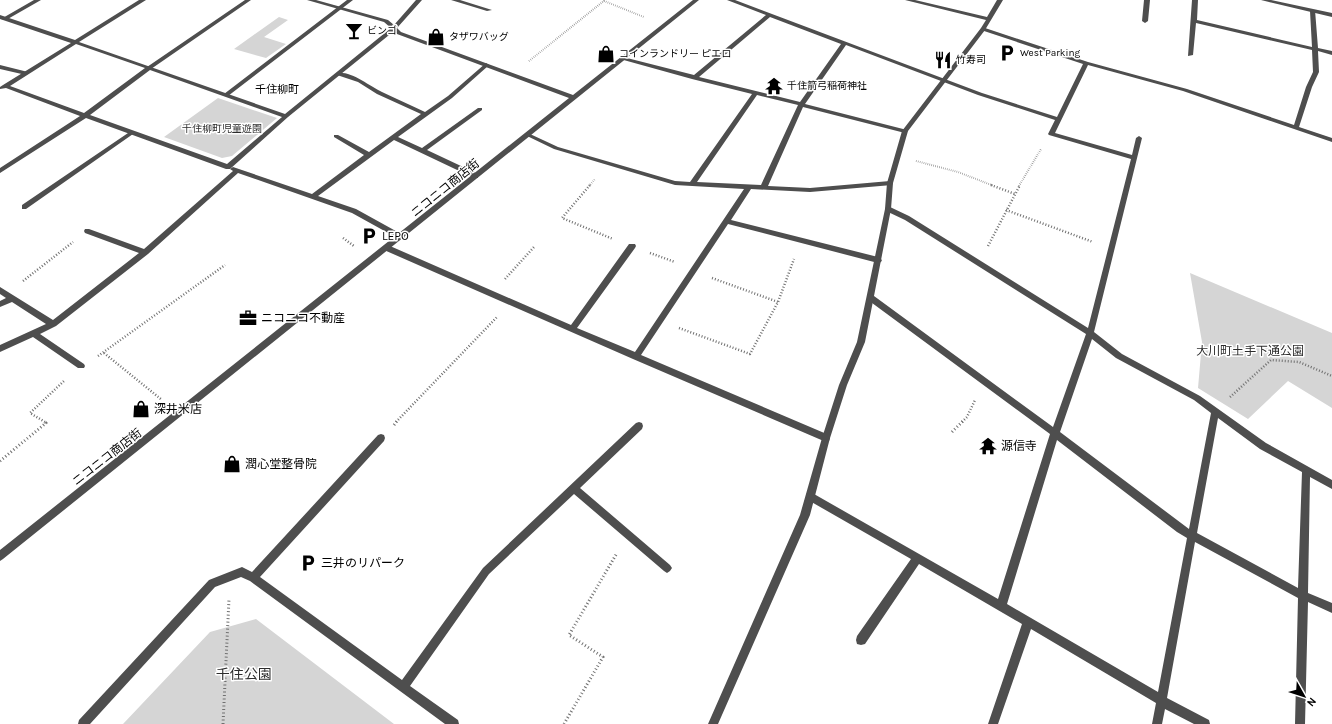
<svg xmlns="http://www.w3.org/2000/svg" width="1332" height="724" viewBox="0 0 1332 724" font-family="Karla,'Noto Sans JP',sans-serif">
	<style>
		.green { fill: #d5d5d5 }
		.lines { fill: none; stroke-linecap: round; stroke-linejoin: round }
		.path-far2 { stroke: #707070; stroke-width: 2; stroke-dasharray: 0.5 1.5; stroke-linecap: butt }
		.path-far1 { stroke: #707070; stroke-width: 2.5; stroke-dasharray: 1 2; stroke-linecap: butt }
		.path { stroke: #707070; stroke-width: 3; stroke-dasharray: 1 2.5; stroke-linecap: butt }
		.lane { fill: #4e4e4e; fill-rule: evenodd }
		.street { fill: #4e4e4e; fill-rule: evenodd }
		.labels { text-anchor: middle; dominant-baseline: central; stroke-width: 3; stroke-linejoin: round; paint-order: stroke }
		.far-poi-label { font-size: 10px; fill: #000; stroke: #fff; text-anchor: start }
		.far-park-label { font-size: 10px; fill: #2c2c2c; stroke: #fff }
		.far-neighbourhood-label { font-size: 11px; fill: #000; stroke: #fff }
		.street-label { font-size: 12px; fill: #000; stroke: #fff }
		.poi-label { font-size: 12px; fill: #000; stroke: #fff; text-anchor: start }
		.park-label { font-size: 12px; fill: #2c2c2c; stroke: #fff }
		.near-park-label { font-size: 14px; fill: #2c2c2c; stroke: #fff }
	</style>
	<rect width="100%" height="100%" fill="#fff"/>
	<path class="green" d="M 279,17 L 288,20 L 264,37 L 286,44 L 266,58 L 234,49 Z
		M 218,98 L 277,118 L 232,156 L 222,158 L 164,137 Z
		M 1190,273 L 1332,333 L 1332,408 L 1288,381 L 1248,419 L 1198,388 L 1202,342 Z
		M 256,619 L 394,724 L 123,724 L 210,632 Z"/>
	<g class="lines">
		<path class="path-far2" d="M 604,1 L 644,17
			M 529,61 L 605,0
			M 916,161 L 958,172 L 994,186
			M 589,186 L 595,179
			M 1019,186 L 1041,149"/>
		<path class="path-far1" d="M 590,185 L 562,218 L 613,239
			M 991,185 L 1015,194
			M 1006,210 L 1093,242
			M 343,238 L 354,246
			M 988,246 L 1020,185
			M 650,253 L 675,262
			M 712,278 L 778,302
			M 505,279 L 534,247
			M 23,281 L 73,242
			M 679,328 L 750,354 L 778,302 L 794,259
			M 104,353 L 162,400
			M 98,356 L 225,265
			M 1230,397 L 1271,360 L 1299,362 L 1332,376
			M 45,422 L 30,413 L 65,380
			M 396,422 L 497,317
			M 962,422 L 967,417 L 975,400"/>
		<path class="path" d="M 394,425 L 397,421
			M 952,432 L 963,421
			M 0,461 L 46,423 L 44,421
			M 223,724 L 229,599
			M 564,724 L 603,657 L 569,635 L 617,553"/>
		<path class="lane" d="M 34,0 L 41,0 L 6,20 L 1,19 Z
			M 245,0 L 251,0 L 151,69 L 147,69 L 147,67 Z
			M 347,0 L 353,0 L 228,96 L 224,96 L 224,94 Z
			M 451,0 L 460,0 L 492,10 L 487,11 Z
			M 727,0 L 735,0 L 982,93 L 1057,117 L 1083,64 L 981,30 L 981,28 L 985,28 L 1088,62 L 1187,89 L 1294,125 L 1306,87 L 1313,72 L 1312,50 L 1196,23 L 1193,55 L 1188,56 L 1192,0 L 1198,0 L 1197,20 L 1312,47 L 1310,11 L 1315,10 L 1318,48 L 1332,51 L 1332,55 L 1318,51 L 1319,72 L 1312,87 L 1299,127 L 1332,138 L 1332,142 L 1183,91 L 1088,65 L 1055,133 L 1132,155 L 1136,138 L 1139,136 L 1142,138 L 1094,332 L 1122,354 L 1200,396 L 1266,443 L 1332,480 L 1332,489 L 1310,477 L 1308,593 L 1332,603 L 1332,613 L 1308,602 L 1305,724 L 1295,724 L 1298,598 L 1195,542 L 1167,698 L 1209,720 L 1210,724 L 1194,724 L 1165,709 L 1162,724 L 1152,724 L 1156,703 L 1031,629 L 998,724 L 988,724 L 1022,624 L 919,564 L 865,644 L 861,645 L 857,644 L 856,640 L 857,636 L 911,559 L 808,500 L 806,497 L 808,494 L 811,493 L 814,494 L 998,599 L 1050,434 L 868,300 L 867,298 L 868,296 L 874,296 L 1053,427 L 1086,334 L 905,220 L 886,211 L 885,209 L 886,207 L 890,207 L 909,216 L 1088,328 L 1131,159 L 1049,135 L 1048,134 L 1055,120 L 978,95 L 846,45 L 805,104 L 907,130 L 908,131 L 905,133 L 803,107 L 768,186 L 810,188 L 890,181 L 893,183 L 892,185 L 810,192 L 751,189 L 731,220 L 878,257 L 882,260 L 881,262 L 878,263 L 728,224 L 641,355 L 829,435 L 830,438 L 829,441 L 826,442 L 633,359 L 384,250 L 383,248 L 384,246 L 390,246 L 571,325 L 629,244 L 635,244 L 636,246 L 635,248 L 577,328 L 635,352 L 744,189 L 675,185 L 554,149 L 525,135 L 528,133 L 530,134 L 558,147 L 675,181 L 690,182 L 752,94 L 692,79 L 620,59 L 623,57 L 694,75 L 766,15 ZM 770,17 L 841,44 L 800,102 L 699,77 ZM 757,95 L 798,105 L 761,185 L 697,182 ZM 1092,339 L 1116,358 L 1194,400 L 1211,413 L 1189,529 L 1060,432 ZM 1218,418 L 1260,449 L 1302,472 L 1298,588 L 1197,533 ZM 1057,440 L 1177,532 L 1187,538 L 1158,692 L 1007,604 Z
			M 1144,0 L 1150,0 L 1148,21 L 1145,23 L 1142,21 Z
			M 486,63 L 489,65 L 488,66 L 452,98 L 398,137 L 422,148 L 478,108 L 482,108 L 482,110 L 427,150 L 478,174 L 478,178 L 474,178 L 394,140 L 318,196 L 356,209 L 403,235 L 405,237 L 403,239 L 399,239 L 352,213 L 238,173 L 148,254 L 56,326 L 40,334 L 84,364 L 85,366 L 84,368 L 78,368 L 33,337 L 0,352 L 0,345 L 46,324 L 12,302 L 0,307 L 0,301 L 6,298 L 0,294 L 0,287 L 53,320 L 139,253 L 85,233 L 84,231 L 85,229 L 89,229 L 144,249 L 233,171 L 230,169 L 233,167 L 312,194 L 364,155 L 334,137 L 334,135 L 338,135 L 369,152 L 421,114 L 377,94 L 358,82 L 337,75 L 337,73 C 352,71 369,86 382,92 C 396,99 411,105 425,112 L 448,96 Z
			M 0,65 L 28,72 L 29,73 L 26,75 L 0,69 Z
			M 131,131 L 134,133 L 133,134 L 26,209 L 22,209 L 22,205 Z
			M 639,422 L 642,423 L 643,426 L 642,429 L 580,488 L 670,565 L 672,568 L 670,571 L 667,573 L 664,571 L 574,494 L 489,574 L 410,686 L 458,720 L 459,724 L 445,724 L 250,581 L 241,577 L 215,587 L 90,724 L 78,724 L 79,720 L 209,580 L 242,567 L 252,572 L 378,435 L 381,434 L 384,435 L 385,438 L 384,441 L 260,577 L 402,680 L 483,568 L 636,423 Z"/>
		<path class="street" d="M 139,0 L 146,0 L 79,42 L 285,114 L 391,28 L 384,22 L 307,0 L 316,0 L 388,20 L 394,25 L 416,0 L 422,0 L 397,28 L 401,32 L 573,95 L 693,0 L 699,0 L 3,559 L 0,561 L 0,550 L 569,98 L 397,34 L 394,31 L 288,117 L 230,169 L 226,169 L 86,118 L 0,173 L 0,168 L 80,116 L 6,88 L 0,89 L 0,87 L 3,85 L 71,43 L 0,19 L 0,15 L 75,40 ZM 76,44 L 145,68 L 84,113 L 10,86 ZM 150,70 L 282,117 L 227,164 L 90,115 Z
			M 905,0 L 915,0 L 987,17 L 997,0 L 1003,0 L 985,30 L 908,131 L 893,183 L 891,209 L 865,342 L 847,385 L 830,438 L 810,515 L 718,724 L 708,724 L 800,515 L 822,438 L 839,385 L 857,342 L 885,209 L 887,183 L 902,131 L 981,28 L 986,20 Z
			M 1261,0 L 1271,0 L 1332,13 L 1332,17 Z"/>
	</g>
	<defs>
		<g id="bar-bare" transform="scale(1.38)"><path d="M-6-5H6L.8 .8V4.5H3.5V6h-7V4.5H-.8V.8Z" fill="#000" stroke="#fff" stroke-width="2.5" paint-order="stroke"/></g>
		<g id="shop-bare" transform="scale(1.38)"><path d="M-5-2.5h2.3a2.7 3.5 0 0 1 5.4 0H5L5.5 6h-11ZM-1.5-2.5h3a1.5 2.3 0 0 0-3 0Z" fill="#000" stroke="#fff" stroke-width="2.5" paint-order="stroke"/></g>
		<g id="parking-bare" transform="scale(1.38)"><path d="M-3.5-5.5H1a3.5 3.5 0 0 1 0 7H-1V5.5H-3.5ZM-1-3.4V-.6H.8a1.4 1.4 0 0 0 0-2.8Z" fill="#000" stroke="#fff" stroke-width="2.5" paint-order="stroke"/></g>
		<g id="restaurant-bare" transform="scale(1.38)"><path d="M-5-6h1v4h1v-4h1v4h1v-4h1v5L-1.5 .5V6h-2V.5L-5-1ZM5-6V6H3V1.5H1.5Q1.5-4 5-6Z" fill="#000" stroke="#fff" stroke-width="2.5" paint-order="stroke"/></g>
		<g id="temple-bare" transform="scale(1.38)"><path d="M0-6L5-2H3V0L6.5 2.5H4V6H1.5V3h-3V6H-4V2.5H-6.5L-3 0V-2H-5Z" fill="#000" stroke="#fff" stroke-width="2.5" paint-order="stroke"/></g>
		<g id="office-bare" transform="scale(1.38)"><path d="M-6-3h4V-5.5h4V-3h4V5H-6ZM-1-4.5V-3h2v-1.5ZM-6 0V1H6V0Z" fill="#000" stroke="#fff" stroke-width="2.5" paint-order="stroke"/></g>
	</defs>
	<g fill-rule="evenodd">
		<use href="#bar-bare" x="354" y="31"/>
		<use href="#shop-bare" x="436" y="37"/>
		<use href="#parking-bare" x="1007" y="53"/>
		<use href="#shop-bare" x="606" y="54"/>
		<use href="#restaurant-bare" x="943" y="60"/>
		<use href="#temple-bare" x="774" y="86"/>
		<use href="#parking-bare" x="369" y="236"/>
		<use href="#office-bare" x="248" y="318"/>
		<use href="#shop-bare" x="141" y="409"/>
		<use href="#temple-bare" x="988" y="446"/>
		<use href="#shop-bare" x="232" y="464"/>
		<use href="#parking-bare" x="308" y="563"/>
	</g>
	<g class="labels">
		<g class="far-poi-label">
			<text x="367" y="31">ビンゴ</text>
			<text x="449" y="37">タザワバッグ</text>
			<text x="1020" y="53">West Parking</text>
			<text x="619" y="54">コインランドリー ピエロ</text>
			<text x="956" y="60">竹寿司</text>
			<text x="787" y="86">千住箭弓稲荷神社</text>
		</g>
		<g class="far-park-label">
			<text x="222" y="129">千住柳町児童遊園</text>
		</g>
		<g class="far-neighbourhood-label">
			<text x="277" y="89">千住柳町</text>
		</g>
		<g class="street-label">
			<text transform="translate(445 188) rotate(-39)">ニコニコ商店街</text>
			<text transform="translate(107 457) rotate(-38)">ニコニコ商店街</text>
		</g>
		<g class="poi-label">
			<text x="382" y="236">LEPO</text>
			<text x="261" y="318">ニコニコ不動産</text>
			<text x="154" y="409">深井米店</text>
			<text x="1001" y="446">源信寺</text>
			<text x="245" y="464">潤心堂整骨院</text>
			<text x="321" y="563">三井のリパーク</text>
		</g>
		<g class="park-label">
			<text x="1250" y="351">大川町土手下通公園</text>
		</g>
		<g class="near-park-label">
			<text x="244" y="674">千住公園</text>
		</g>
	</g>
	<g transform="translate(1304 696) rotate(129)" stroke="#ffffff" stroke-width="3" paint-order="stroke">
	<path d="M0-3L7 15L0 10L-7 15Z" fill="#000000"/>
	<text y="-6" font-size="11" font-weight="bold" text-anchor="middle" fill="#000000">N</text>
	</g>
</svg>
